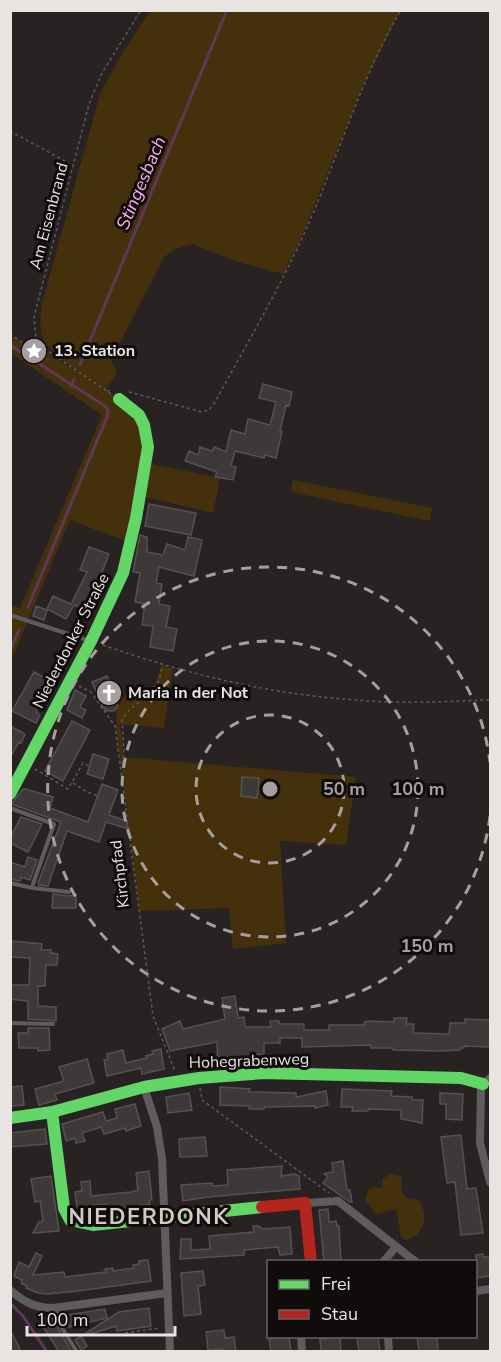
<svg xmlns="http://www.w3.org/2000/svg" width="501" height="1362" viewBox="0 0 501 1362" font-family="'Nunito Sans',sans-serif">
	<style>
		.green { fill: #45300c }
		.lines { fill: none; stroke-linecap: round; stroke-linejoin: round }
		.stream { stroke: #613759; stroke-width: 3 }
		.building { fill: #3d3938; stroke: #555150; stroke-width: 1.5 }
		.path { stroke: #5e5a5a; stroke-width: 1.5; stroke-dasharray: 3 3; stroke-linecap: butt }
		.lane { stroke: #5e5c5c; stroke-width: 4 }
		.street { stroke: #5e5c5c; stroke-width: 8 }
		.fast { stroke: #63d668; stroke-width: 12 }
		.jam { stroke: #b3261e; stroke-width: 12 }
		.ring { fill: none; stroke: #a5a09f; stroke-width: 3; stroke-dasharray: 10 8 }
		.labels { text-anchor: middle; dominant-baseline: central; stroke-width: 6; stroke-linejoin: round; paint-order: stroke }
		.street-label { font-size: 16px; fill: #e9e3e2; stroke: #0f0c0b }
		.poi-label { font-size: 16px; font-weight: bold; fill: #e9e3e2; stroke: #0f0c0b; text-anchor: start }
		.water-label { font-size: 18px; font-style: italic; fill: #fab0e9; stroke: #0f0c0b }
		.district-label { font-size: 22px; font-weight: bold; letter-spacing: 1.5px; fill: #d5c9c8; stroke: #0f0c0b }
		.centre { fill: #a5a09f; stroke: #0f0c0b; stroke-width: 3 }
		.ring-label { font-size: 18px; text-anchor: middle; font-weight: bold; fill: #a5a09f; stroke: #0f0c0b; stroke-width: 6; stroke-linejoin: round; paint-order: stroke }
	</style>
	<rect width="100%" height="100%" fill="#282322"/>
	<path class="green" d="M 150,11 L 400,11 L 363,85 L 302,236 L 283,274 L 235,261 L 193,244 L 175,249 L 164,257 L 111,360 L 117,373 L 106,390 C 89,378 49,356 42,336 C 39,328 41,315 41,307 L 101,91 L 125,49 Z
		M 11,335 L 23,344 L 36,339 L 41,347 L 50,354 L 130,407 L 146,438 L 129,542 L 70,520 L 11,661 L 11,606 L 20,608 L 102,415 L 11,353 Z
		M 147,463 L 220,478 L 213,513 L 141,496 Z
		M 293,480 L 432,508 L 430,521 L 291,492 Z
		M 162,665 L 173,669 L 164,728 L 120,724 L 123,756 L 120,755 C 118,738 109,706 128,695 L 136,697 L 155,684 Z
		M 120,757 L 356,777 L 346,845 L 280,841 L 286,943 L 233,949 L 229,908 L 140,911 Z
		M 391,1174 L 401,1176 L 402,1191 L 406,1198 L 418,1200 C 430,1214 424,1237 405,1240 L 401,1236 L 396,1209 L 376,1214 L 365,1200 L 368,1190 L 374,1187 L 383,1188 L 382,1179 Z"/>
	<g class="lines">
		<path class="stream" d="M 10,345 L 105,406 L 108,410 L 107,417 L 28,607
			M 80,365 L 227,10
			M 71,386 L 74,379
			M 10,650 L 19,630
			M 11,1304 L 23,1316 L 47,1352"/>
	</g>
	<path class="building" d="M 263,384 L 292,392 L 289,406 L 286,405 L 280,431 L 282,431 L 276,458 L 265,455 L 264,458 L 235,451 L 231,466 L 236,467 L 233,480 L 215,477 L 217,472 L 185,461 L 189,451 L 198,455 L 200,447 L 212,451 L 214,447 L 226,452 L 231,430 L 245,434 L 248,419 L 270,425 L 276,402 L 259,398 Z
		M 149,504 L 196,513 L 191,535 L 145,526 Z
		M 140,535 L 147,537 L 147,552 L 163,555 L 167,544 L 185,550 L 188,537 L 202,540 L 194,576 L 159,567 L 156,583 L 162,584 L 159,604 L 170,606 L 166,627 L 177,629 L 173,651 L 150,647 L 153,626 L 142,625 L 145,604 L 135,602 L 140,573 L 133,572 Z
		M 89,547 L 109,554 L 96,588 L 100,590 L 89,612 L 74,605 L 66,619 L 47,609 L 53,596 L 71,604 L 87,572 L 80,570 Z
		M 36,606 L 47,610 L 44,620 L 33,616 Z
		M 34,672 L 49,680 L 47,683 L 49,685 L 36,712 L 40,715 L 36,723 L 12,711 Z
		M 107,676 L 116,697 L 114,698 L 118,706 L 114,711 L 105,711 L 106,709 L 103,708 L 92,682 Z
		M 75,690 L 86,696 L 80,707 L 86,710 L 82,718 L 67,710 Z
		M 72,721 L 90,730 L 63,781 L 45,771 Z
		M 10,726 L 25,734 L 21,743 L 19,742 L 10,758 Z
		M 93,754 L 109,759 L 103,779 L 87,774 Z
		M 242,777 L 259,778 L 257,798 L 241,796 Z
		M 102,784 L 118,790 L 109,815 L 127,821 L 128,829 L 106,822 L 99,842 L 67,831 L 48,886 L 39,885 L 38,883 L 61,822 L 11,804 L 13,802 L 22,790 L 25,789 L 53,797 L 50,808 L 88,822 Z
		M 21,817 L 42,824 L 28,852 L 10,843 L 10,838 Z
		M 28,857 L 37,860 L 30,880 L 21,877 L 20,881 L 10,879 L 10,862 L 25,867 Z
		M 53,894 L 69,896 L 76,894 L 76,908 L 52,908 Z
		M 12,941 L 42,944 L 41,950 L 51,950 L 51,953 L 58,954 L 57,965 L 46,965 L 45,986 L 38,986 L 38,1006 L 56,1007 L 56,1021 L 28,1019 L 28,1001 L 10,999 L 10,985 L 29,985 L 30,958 L 11,957 Z
		M 235,996 L 238,1018 L 244,1017 L 245,1027 L 271,1027 L 270,1021 L 279,1021 L 279,1024 L 304,1024 L 304,1030 L 329,1030 L 329,1025 L 365,1025 L 364,1022 L 370,1021 L 394,1022 L 394,1018 L 407,1018 L 406,1024 L 414,1024 L 413,1033 L 449,1034 L 450,1023 L 465,1023 L 465,1019 L 488,1020 L 490,1022 L 490,1047 L 464,1046 L 464,1048 L 460,1048 L 460,1050 L 440,1051 L 393,1050 L 393,1048 L 371,1048 L 371,1045 L 302,1047 L 302,1038 L 280,1038 L 280,1043 L 264,1043 L 264,1054 L 249,1055 L 250,1060 L 236,1063 L 236,1066 L 218,1066 L 217,1042 L 170,1051 L 162,1029 L 180,1021 L 183,1029 L 225,1019 L 222,998 Z
		M 28,1028 L 49,1028 L 50,1050 L 38,1051 L 38,1048 L 19,1048 L 18,1033 L 28,1033 Z
		M 161,1049 L 164,1069 L 142,1074 L 141,1068 L 107,1076 L 104,1060 L 108,1059 L 107,1054 L 123,1050 L 126,1063 L 147,1058 L 146,1056 L 153,1054 L 152,1051 Z
		M 87,1059 L 94,1083 L 55,1094 L 57,1100 L 39,1105 L 35,1089 L 64,1081 L 59,1067 Z
		M 22,1086 L 24,1105 L 10,1106 L 10,1087 Z
		M 220,1087 L 250,1089 L 249,1092 L 296,1093 L 296,1097 L 326,1091 L 328,1105 L 315,1108 L 315,1106 L 264,1107 L 264,1109 L 249,1109 L 250,1106 L 220,1105 Z
		M 342,1089 L 392,1091 L 391,1096 L 412,1097 L 412,1100 L 423,1100 L 422,1123 L 401,1119 L 401,1110 L 368,1109 L 368,1111 L 352,1111 L 353,1107 L 341,1107 Z
		M 189,1093 L 192,1110 L 168,1113 L 166,1097 Z
		M 440,1093 L 463,1094 L 462,1120 L 446,1119 L 446,1104 L 440,1104 Z
		M 135,1104 L 141,1126 L 126,1131 L 125,1128 L 104,1134 L 101,1127 L 82,1133 L 85,1141 L 76,1143 L 75,1138 L 66,1141 L 62,1124 L 103,1112 L 106,1121 L 117,1118 L 115,1109 Z
		M 45,1129 L 47,1144 L 10,1147 L 10,1133 Z
		M 461,1135 L 467,1189 L 476,1188 L 483,1233 L 461,1235 L 455,1182 L 447,1183 L 441,1137 Z
		M 205,1137 L 207,1156 L 180,1157 L 179,1139 Z
		M 343,1161 L 347,1190 L 350,1190 L 352,1202 L 350,1202 L 323,1183 L 328,1177 L 324,1174 L 333,1172 L 332,1163 Z
		M 282,1166 L 281,1176 L 295,1174 L 299,1176 L 300,1189 L 208,1197 L 183,1201 L 181,1185 L 212,1183 L 212,1186 L 228,1185 L 227,1170 Z
		M 149,1171 L 152,1200 L 149,1200 L 150,1204 L 107,1210 L 106,1204 L 77,1207 L 75,1192 L 82,1191 L 81,1182 L 90,1181 L 91,1196 L 131,1192 L 138,1190 L 136,1173 Z
		M 51,1176 L 59,1231 L 33,1233 L 39,1222 L 43,1221 L 40,1201 L 35,1202 L 31,1179 Z
		M 328,1209 L 329,1222 L 336,1221 L 337,1226 L 339,1226 L 341,1262 L 324,1262 L 319,1210 Z
		M 253,1226 L 258,1226 L 263,1229 L 290,1227 L 292,1254 L 280,1255 L 278,1247 L 244,1250 L 244,1255 L 180,1259 L 181,1239 L 191,1239 L 191,1250 L 210,1249 L 209,1236 L 254,1232 Z
		M 36,1253 L 42,1256 L 33,1275 L 64,1272 L 65,1277 L 106,1272 L 105,1269 L 113,1268 L 113,1271 L 134,1268 L 133,1265 L 139,1264 L 139,1261 L 148,1260 L 151,1281 L 78,1291 L 47,1294 L 38,1293 L 26,1288 L 27,1286 L 21,1283 L 22,1280 L 14,1276 L 19,1262 L 29,1267 Z
		M 483,1254 L 483,1257 L 490,1257 L 490,1276 L 476,1278 L 476,1255 Z
		M 203,1271 L 205,1285 L 198,1286 L 201,1314 L 184,1316 L 181,1273 Z
		M 149,1308 L 151,1326 L 117,1331 L 116,1326 L 87,1335 L 86,1333 L 119,1312 Z
		M 105,1309 L 107,1318 L 69,1327 L 67,1315 Z
		M 50,1315 L 58,1328 L 72,1352 L 59,1352 L 40,1322 Z
		M 10,1330 L 18,1345 L 21,1352 L 10,1352 Z
		M 224,1330 L 225,1338 L 234,1337 L 236,1352 L 224,1352 L 223,1349 L 208,1350 L 206,1332 Z
		M 81,1336 L 87,1346 L 81,1350 L 75,1340 Z
		M 378,1336 L 380,1352 L 359,1352 L 357,1338 Z
		M 417,1336 L 437,1336 L 438,1352 L 419,1352 Z
		M 289,1337 L 291,1351 L 271,1352 L 269,1339 Z
		M 340,1337 L 341,1352 L 321,1352 L 320,1339 Z"/>
	<g class="lines">
		<path class="path" d="M 10,131 L 72,165
			M 10,334 L 23,343 L 36,338
			M 107,391 L 113,390
			M 129,392 L 202,412 L 209,410 L 215,402 C 245,347 277,293 303,236 C 337,162 359,81 401,10
			M 111,394 L 42,347 L 36,338 L 34,317 L 89,104 L 102,73 L 141,10
			M 103,645 C 192,676 277,696 371,701 C 411,704 451,701 490,700
			M 79,686 L 91,692 L 115,726 L 153,1016 L 175,1071
			M 122,764 L 124,753 L 122,720 C 136,696 159,700 162,665
			M 35,769 L 68,789 L 83,763 L 89,766
			M 73,783 L 85,791 L 98,796
			M 200,1088 L 202,1100 L 329,1193
			M 125,1333 L 159,1328"/>
		<path class="lane" d="M 10,615 L 90,641
			M 10,808 L 54,824 L 33,884
			M 10,883 L 33,888 L 69,892
			M 10,1023 L 53,1024
			M 56,1309 L 62,1328 L 77,1352"/>
		<path class="street" d="M 490,1078 L 483,1084 L 481,1090 L 480,1143 L 490,1182
			M 144,1087 L 157,1127 L 162,1159 L 170,1352
			M 305,1203 L 338,1201 L 416,1262
			M 383,1262 L 396,1247
			M 10,1290 C 24,1302 35,1308 53,1308 L 167,1293
			M 476,1291 L 490,1289
			M 301,1336 L 302,1352
			M 388,1336 L 389,1352"/>
		<path class="fast" d="M 10,794 L 91,641 L 123,573 L 136,518 L 148,447 L 144,425 L 139,415 L 119,399
			M 52,1112 L 64,1208 L 70,1220 L 93,1225 L 262,1207
			M 10,1118 L 52,1112 L 144,1087 L 199,1078 L 264,1073 L 461,1078 L 483,1084"/>
		<path class="jam" d="M 262,1207 L 305,1203 L 311,1262"/>
	</g>
	<g class="ring">
		<circle cx="270" cy="789" r="74"/>
		<circle cx="270" cy="789" r="148"/>
		<path d="M490 816A222 222 0 1 1 490 762"/>
	</g>
	<defs>
		<g id="sight-disc" transform="scale(1.35)"><circle r="9.5" fill="#a5a09f" stroke="#0f0c0b"/><path d="M0-6L1.8-2.2L6-1.7L2.9 1.2L3.7 5.4L0 3.3L-3.7 5.4L-2.9 1.2L-6-1.7L-1.8-2.2Z" fill="#fff"/></g>
		<g id="church-disc" transform="scale(1.35)"><circle r="9.5" fill="#a5a09f" stroke="#0f0c0b"/><path d="M-1.2-6h2.4v3.5h3.3v2.4h-3.3V6h-2.4V-.1h-3.3v-2.4h3.3Z" fill="#fff"/></g>
	</defs>
	<g fill-rule="evenodd">
		<use href="#sight-disc" x="34" y="351"/>
		<use href="#church-disc" x="109" y="693"/>
	</g>
	<g class="labels">
		<g class="street-label">
			<text transform="translate(49 216) rotate(-75)">Am Eisenbrand</text>
			<text transform="translate(71 641) rotate(-63)">Niederdonker Straße</text>
			<text transform="translate(120 874) rotate(-97)">Kirchpfad</text>
			<text transform="translate(249 1061) rotate(-2)">Hohegrabenweg</text>
		</g>
		<g class="poi-label">
			<text x="54" y="351">13. Station</text>
			<text x="128" y="693">Maria in der Not</text>
		</g>
		<g class="water-label">
			<text transform="translate(141 183) rotate(-67)">Stingesbach</text>
		</g>
		<g class="district-label">
			<text x="149" y="1217">NIEDERDONK</text>
		</g>
	</g>
	<circle cx="270" cy="789" r="9" class="centre"/>
	<g class="ring-label">
		<text x="344" y="795">50 m</text>
		<text x="418" y="795">100 m</text>
		<text x="427" y="952">150 m</text>
	</g>
	<rect width="501" height="1362" fill="none" stroke="#e9e3e2" stroke-width="24"/>
	<rect x="267" y="1260" width="210" height="78" fill="#0f0c0b" stroke="#666261" stroke-width="1.5"/>
	<rect x="279" y="1280" width="30" height="9" fill="#63d668" stroke="#666261" stroke-width="1.5"/>
	<text x="321" y="1290" font-size="18" fill="#e9e3e2">Frei</text>
	<rect x="279" y="1310" width="30" height="9" fill="#b3261e" stroke="#666261" stroke-width="1.5"/>
	<text x="321" y="1320" font-size="18" fill="#e9e3e2">Stau</text>
	<path d="M27 1326v9h148v-9" fill="none" stroke="#e9e3e2" stroke-width="3"/>
	<text x="36" y="1326" font-size="18" fill="#e9e3e2" stroke="#0f0c0b" stroke-width="4.5" paint-order="stroke">100 m</text>
</svg>
